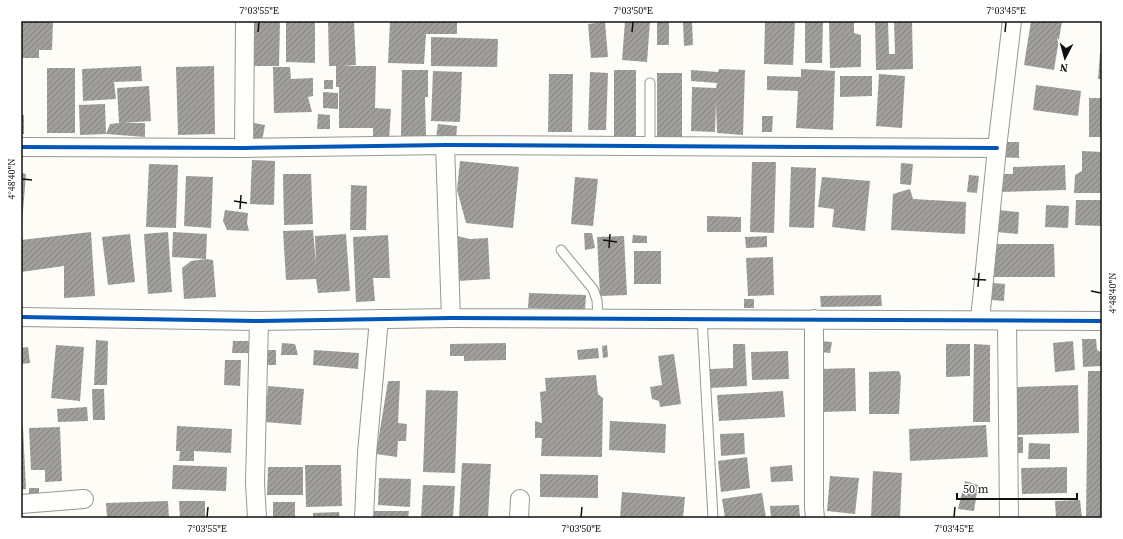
<svg xmlns="http://www.w3.org/2000/svg" width="1123" height="539" viewBox="0 0 1123 539" font-family="'Source Serif 4',serif">
	<style>
		.building { fill: url(#building-hatch) }
		.lines { fill: none; stroke-linecap: round; stroke-linejoin: round }
		.service-casing { stroke: #979795; stroke-width: 11 }
		.minor-casing { stroke: #979795; stroke-width: 20 }
		.service { stroke: #fffffe; stroke-width: 9 }
		.minor { stroke: #fffffe; stroke-width: 18 }
		.cycleway-casing { stroke: #fff; stroke-width: 6 }
		.cycleway { stroke: #0057b8; stroke-width: 4 }
		.ticks { fill: none; stroke: #111; stroke-width: 1.5 }
		.neatline { fill: none; stroke: #111; stroke-width: 1.5 }
		.ticks-label { font-size: 10px; text-anchor: middle; fill: #111 }
	</style>
	<defs>
		<pattern id="building-hatch" width="6" height="6" patternUnits="userSpaceOnUse"><rect width="6" height="6" fill="#a19f9c"/><path d="M-1 1l2-2M0 6l6-6M5 7l2-2" fill="none" stroke="#82807e"/></pattern>
	</defs>
	<rect width="100%" height="100%" fill="#fdfcf7"/>
	<path class="building" d="M 21,21 L 53,21 L 52,50 L 39,50 L 39,58 L 21,58 Z
		M 246,21 L 280,21 L 279,66 L 245,66 Z
		M 286,21 L 315,21 L 315,63 L 286,62 Z
		M 328,21 L 354,21 L 356,65 L 342,66 L 376,66 L 375,108 L 391,109 L 389,140 L 373,139 L 373,128 L 339,128 L 339,87 L 336,87 L 336,66 L 329,66 Z
		M 390,21 L 457,21 L 457,34 L 426,34 L 424,64 L 388,63 Z
		M 625,21 L 650,21 L 647,62 L 622,60 Z
		M 657,21 L 669,21 L 669,45 L 657,45 Z
		M 683,21 L 692,21 L 693,45 L 684,46 Z
		M 765,21 L 795,21 L 793,65 L 764,64 Z
		M 805,21 L 823,21 L 822,63 L 805,63 Z
		M 829,21 L 854,21 L 854,33 L 861,35 L 861,67 L 830,68 Z
		M 875,21 L 888,21 L 889,54 L 895,54 L 894,21 L 912,21 L 913,69 L 876,70 Z
		M 1031,21 L 1062,21 L 1054,70 L 1024,65 Z
		M 605,22 L 608,57 L 591,58 L 588,24 Z
		M 431,37 L 498,39 L 497,67 L 431,66 Z
		M 1100,53 L 1102,53 L 1102,79 L 1098,79 Z
		M 141,66 L 142,81 L 114,82 L 116,99 L 83,101 L 82,69 Z
		M 214,66 L 215,134 L 178,135 L 176,67 Z
		M 273,67 L 290,67 L 291,79 L 313,78 L 313,96 L 308,97 L 312,112 L 274,113 Z
		M 47,68 L 75,68 L 75,133 L 47,133 Z
		M 719,69 L 745,70 L 743,135 L 717,133 L 716,102 L 715,132 L 691,131 L 692,87 L 716,88 L 717,83 L 691,81 L 691,70 L 718,72 Z
		M 801,69 L 835,71 L 833,130 L 796,128 L 798,91 L 767,90 L 767,76 L 801,77 Z
		M 402,70 L 428,70 L 428,97 L 425,97 L 426,136 L 401,136 Z
		M 614,70 L 636,70 L 636,137 L 614,137 Z
		M 433,71 L 462,72 L 460,122 L 431,121 Z
		M 590,72 L 608,73 L 606,130 L 588,130 Z
		M 657,73 L 682,73 L 682,138 L 657,138 Z
		M 549,74 L 573,74 L 572,132 L 548,132 Z
		M 879,74 L 905,76 L 902,128 L 876,126 Z
		M 840,76 L 872,76 L 872,96 L 840,97 Z
		M 324,80 L 333,80 L 333,89 L 324,89 Z
		M 1036,85 L 1081,91 L 1078,116 L 1033,110 Z
		M 149,86 L 151,121 L 123,123 L 145,123 L 145,137 L 106,134 L 110,124 L 119,123 L 117,88 Z
		M 323,92 L 338,93 L 338,109 L 323,108 Z
		M 1089,98 L 1102,98 L 1102,137 L 1089,137 Z
		M 105,104 L 106,134 L 80,135 L 79,105 Z
		M 318,114 L 330,115 L 330,129 L 317,129 Z
		M 21,115 L 24,115 L 24,134 L 21,134 Z
		M 762,116 L 773,116 L 772,132 L 762,132 Z
		M 244,121 L 265,125 L 262,141 L 241,137 Z
		M 438,124 L 457,126 L 456,141 L 436,139 Z
		M 1001,142 L 1019,142 L 1019,158 L 1000,157 Z
		M 1082,151 L 1102,152 L 1102,193 L 1074,193 L 1075,175 L 1082,171 Z
		M 252,160 L 275,161 L 274,205 L 250,204 Z
		M 460,161 L 519,167 L 513,228 L 466,223 L 457,190 Z
		M 752,162 L 776,162 L 774,233 L 750,232 Z
		M 901,163 L 913,164 L 911,185 L 900,184 Z
		M 149,164 L 178,165 L 176,228 L 146,227 Z
		M 1065,165 L 1066,190 L 999,192 L 998,174 L 1013,174 L 1013,167 Z
		M 791,167 L 816,168 L 814,228 L 789,227 Z
		M 21,173 L 26,174 L 22,223 L 21,223 Z
		M 283,174 L 311,174 L 313,224 L 284,225 Z
		M 969,175 L 979,176 L 977,193 L 967,192 Z
		M 186,176 L 213,177 L 211,228 L 184,226 Z
		M 575,177 L 598,179 L 593,226 L 571,224 Z
		M 822,177 L 870,181 L 865,231 L 832,227 L 834,209 L 818,207 Z
		M 351,185 L 367,186 L 366,230 L 350,230 Z
		M 910,189 L 913,199 L 966,202 L 965,234 L 891,230 L 893,194 Z
		M 1076,200 L 1102,200 L 1102,226 L 1075,225 Z
		M 1046,205 L 1069,206 L 1068,228 L 1045,227 Z
		M 225,210 L 248,213 L 247,223 L 249,231 L 227,230 L 223,221 Z
		M 998,210 L 1019,212 L 1018,234 L 996,232 Z
		M 707,216 L 741,217 L 741,232 L 707,232 Z
		M 313,230 L 316,264 L 315,236 L 346,234 L 350,291 L 318,293 L 316,279 L 286,280 L 283,231 Z
		M 91,232 L 95,296 L 64,298 L 64,266 L 21,272 L 21,240 Z
		M 168,232 L 172,292 L 148,294 L 144,234 Z
		M 173,232 L 207,234 L 206,259 L 172,257 Z
		M 584,233 L 592,233 L 595,248 L 585,250 Z
		M 130,234 L 135,282 L 108,285 L 102,237 Z
		M 388,235 L 390,278 L 373,278 L 375,301 L 356,302 L 353,237 Z
		M 633,235 L 647,236 L 647,243 L 632,243 Z
		M 457,236 L 470,239 L 488,238 L 490,279 L 458,281 Z
		M 624,236 L 627,295 L 600,296 L 597,237 Z
		M 767,236 L 767,247 L 746,248 L 745,237 Z
		M 991,244 L 1054,244 L 1055,277 L 991,277 Z
		M 634,251 L 661,251 L 661,284 L 634,284 Z
		M 773,257 L 774,295 L 748,296 L 746,258 Z
		M 206,259 L 213,260 L 216,297 L 184,299 L 182,268 L 191,261 Z
		M 993,283 L 1005,284 L 1004,301 L 991,300 Z
		M 529,293 L 586,295 L 585,310 L 528,308 Z
		M 881,295 L 882,306 L 821,307 L 820,296 Z
		M 744,299 L 754,299 L 754,308 L 744,308 Z
		M 1082,339 L 1096,339 L 1097,350 L 1101,352 L 1101,366 L 1083,367 Z
		M 96,340 L 108,341 L 107,385 L 94,385 Z
		M 233,341 L 250,341 L 250,353 L 232,353 Z
		M 821,341 L 832,342 L 830,353 L 819,352 Z
		M 1073,341 L 1075,370 L 1055,372 L 1053,343 Z
		M 282,343 L 295,344 L 298,355 L 281,355 Z
		M 506,343 L 506,360 L 464,361 L 464,356 L 450,356 L 450,344 Z
		M 733,344 L 745,344 L 747,386 L 710,388 L 710,369 L 733,368 Z
		M 946,344 L 970,344 L 970,376 L 946,377 Z
		M 974,344 L 990,345 L 990,422 L 973,422 Z
		M 56,345 L 84,347 L 80,401 L 51,398 Z
		M 607,345 L 608,357 L 603,358 L 602,346 Z
		M 28,347 L 30,363 L 21,364 L 21,348 Z
		M 598,348 L 599,358 L 578,360 L 577,350 Z
		M 265,350 L 276,350 L 276,365 L 265,365 Z
		M 314,350 L 359,353 L 358,369 L 313,365 Z
		M 788,351 L 789,379 L 752,380 L 751,352 Z
		M 674,354 L 681,404 L 660,407 L 659,401 L 652,399 L 650,387 L 662,385 L 658,356 Z
		M 225,360 L 241,360 L 240,386 L 224,385 Z
		M 855,368 L 856,411 L 820,412 L 819,369 Z
		M 899,371 L 901,376 L 899,414 L 869,414 L 869,372 Z
		M 1088,371 L 1102,371 L 1102,518 L 1086,518 Z
		M 596,375 L 598,394 L 603,398 L 602,457 L 541,456 L 542,438 L 535,438 L 535,421 L 542,423 L 540,392 L 546,391 L 545,378 Z
		M 388,381 L 400,381 L 398,423 L 407,424 L 406,441 L 398,441 L 397,457 L 376,454 Z
		M 1078,385 L 1079,433 L 1016,435 L 1014,387 Z
		M 268,386 L 304,389 L 301,425 L 265,422 Z
		M 92,389 L 104,389 L 105,420 L 93,420 Z
		M 426,390 L 458,391 L 455,473 L 423,472 Z
		M 783,391 L 785,417 L 719,421 L 717,395 Z
		M 87,407 L 88,421 L 58,422 L 57,409 Z
		M 610,421 L 666,424 L 665,453 L 609,450 Z
		M 986,425 L 988,457 L 910,461 L 909,429 Z
		M 177,426 L 232,429 L 231,453 L 194,451 L 194,461 L 179,461 L 180,451 L 176,451 Z
		M 60,427 L 62,481 L 45,482 L 45,470 L 31,470 L 29,428 Z
		M 21,428 L 23,428 L 26,489 L 21,490 Z
		M 744,433 L 745,454 L 721,456 L 720,434 Z
		M 1011,437 L 1023,437 L 1023,453 L 1012,453 Z
		M 1029,443 L 1050,444 L 1050,459 L 1028,459 Z
		M 747,457 L 750,488 L 721,492 L 718,461 Z
		M 462,463 L 491,464 L 488,518 L 459,518 Z
		M 173,465 L 227,467 L 226,491 L 172,489 Z
		M 305,465 L 341,465 L 342,506 L 306,507 Z
		M 792,465 L 793,481 L 771,482 L 770,467 Z
		M 268,467 L 303,467 L 303,495 L 267,495 Z
		M 1067,467 L 1067,493 L 1022,494 L 1021,468 Z
		M 873,471 L 902,473 L 900,518 L 871,518 Z
		M 540,474 L 598,475 L 598,498 L 540,497 Z
		M 830,476 L 859,478 L 855,514 L 827,511 Z
		M 379,478 L 411,479 L 410,507 L 378,505 Z
		M 965,481 L 978,485 L 974,511 L 958,509 Z
		M 423,485 L 455,486 L 453,518 L 421,518 Z
		M 29,488 L 39,488 L 39,498 L 29,498 Z
		M 622,492 L 685,497 L 683,518 L 620,518 Z
		M 762,493 L 766,518 L 725,518 L 722,499 Z
		M 1080,500 L 1082,518 L 1056,518 L 1055,501 Z
		M 168,501 L 169,518 L 107,518 L 106,503 Z
		M 179,501 L 205,501 L 205,518 L 180,518 Z
		M 273,502 L 295,502 L 295,518 L 273,518 Z
		M 799,505 L 800,518 L 771,518 L 770,506 Z
		M 371,511 L 409,511 L 408,518 L 371,518 Z
		M 339,512 L 340,518 L 313,518 L 313,513 Z"/>
	<g class="lines">
		<g class="service-casing">
			<path id="service" d="M 650,146 L 650,83
				M 561,250 L 593,289 L 597,300 L 598,318
				M 702,318 L 713,518"/>
		</g>
		<g class="minor-casing">
			<path id="minor" d="M 445,145 L 451,318
				M 21,147 L 244,148 L 445,145 L 997,148
				M 244,148 L 245,21
				M 21,317 L 259,321 L 451,318 L 1102,321
				M 814,319 L 814,507 L 815,518
				M 980,320 L 997,148 L 1012,21
				M 1007,321 L 1009,518
				M 21,504 L 84,499
				M 257,518 L 255,483 L 259,321
				M 364,518 L 367,453 L 379,319
				M 519,518 L 520,499"/>
		</g>
		<use href="#service" class="service"/>
		<use href="#minor" class="minor"/>
		<g class="cycleway-casing">
			<path id="cycleway" d="M 21,147 L 244,148 L 445,145 L 997,148
				M 21,317 L 259,321 L 451,318 L 1102,321"/>
		</g>
		<use href="#cycleway" class="cycleway"/>
	</g>
	<path class="ticks" d="M 258,32 L 259,22M 632,32 L 633,22M 1005,32 L 1006,22M 22,179 L 32,180M 234,201 L 247,203M 240,209 L 241,195M 603,240 L 617,242M 609,248 L 610,234M 972,279 L 986,280M 978,287 L 979,273M 1091,291 L 1101,293M 207,517 L 208,507M 581,517 L 582,507M 954,517 L 955,507"/>
	<rect width="1123" height="539" fill="none" stroke="#ffffff" stroke-width="44"/>
	<g transform="translate(1065 58) rotate(186)" stroke="#ffffff" stroke-width="3" paint-order="stroke">
	<path d="M0-3L7 15L0 10L-7 15Z" fill="#111111"/>
	<text y="-6" font-size="11" font-weight="bold" text-anchor="middle" fill="#111111">N</text>
	</g>
	<path d="M957 493v6h120v-6" fill="none" stroke="#111111" stroke-width="2"/>
	<text x="963" y="493" font-size="12" fill="#111111" stroke="#ffffff" stroke-width="3" paint-order="stroke">50 m</text>
	<rect x="22" y="22" width="1079" height="495" class="neatline"/>
	<g class="ticks-label">
		<text x="259" y="14">7°03'55"E</text>
		<text x="633" y="14">7°03'50"E</text>
		<text x="1006" y="14">7°03'45"E</text>
		<text transform="translate(11 179) rotate(-90)" y="4">4°48'40"N</text>
		<text transform="translate(1112 293) rotate(-90)" y="4">4°48'40"N</text>
		<text x="207" y="532">7°03'55"E</text>
		<text x="581" y="532">7°03'50"E</text>
		<text x="954" y="532">7°03'45"E</text>
	</g>
</svg>
